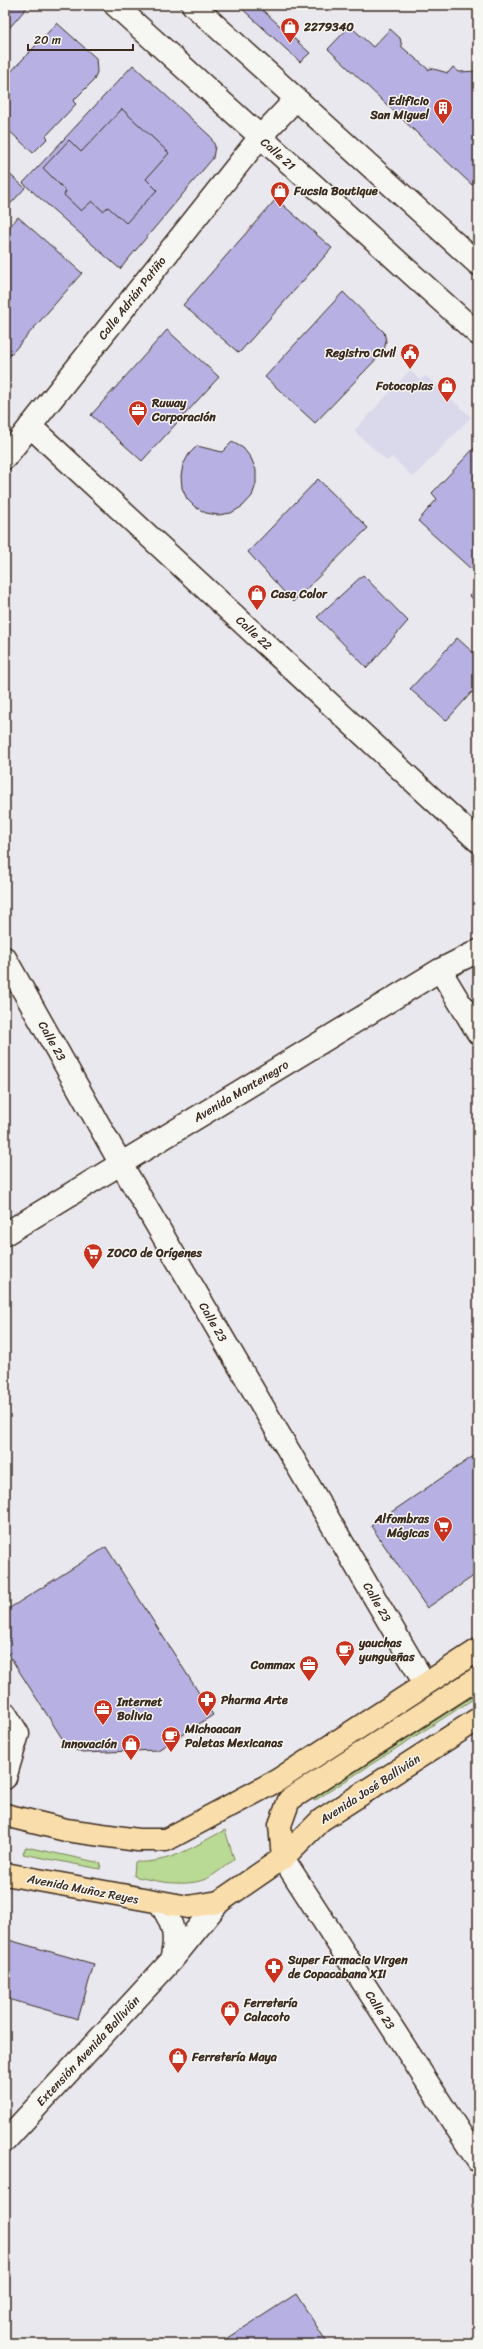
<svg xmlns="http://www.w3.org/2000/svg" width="483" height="2349" viewBox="0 0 483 2349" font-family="Sriracha,sans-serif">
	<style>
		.built { fill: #dad8eb }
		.green { fill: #b8da94; stroke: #7a8259 }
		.building { fill: #b6b1e2; stroke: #3b2a1e }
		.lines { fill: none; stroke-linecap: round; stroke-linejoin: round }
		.street-casing { stroke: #3b2a1e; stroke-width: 25 }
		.secondary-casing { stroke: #3b2a1e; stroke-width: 25 }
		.primary-casing { stroke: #3b2a1e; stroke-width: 25 }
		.street { stroke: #f6f6f2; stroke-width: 22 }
		.secondary { stroke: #f6f6f2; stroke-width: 22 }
		.primary { stroke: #f9deab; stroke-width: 22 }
		.labels { text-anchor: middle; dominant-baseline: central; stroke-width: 3; stroke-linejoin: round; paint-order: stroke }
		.poi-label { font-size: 12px; font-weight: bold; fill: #3b2a1e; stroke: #f6f6f2; text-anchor: start }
		.street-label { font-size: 12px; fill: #3b2a1e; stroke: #f6f6f2 }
	</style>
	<rect width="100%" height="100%" fill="#e9e8ef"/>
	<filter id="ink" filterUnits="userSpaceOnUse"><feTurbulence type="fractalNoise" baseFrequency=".025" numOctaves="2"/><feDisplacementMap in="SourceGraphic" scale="8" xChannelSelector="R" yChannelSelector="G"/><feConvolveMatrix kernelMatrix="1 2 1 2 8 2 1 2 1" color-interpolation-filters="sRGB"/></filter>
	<g filter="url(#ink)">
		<path class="built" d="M 410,370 L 420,380 L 426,376 L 471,417 L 413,477 L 392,457 L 387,461 L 354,431 Z"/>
		<path class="green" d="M 478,1693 L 478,1696 L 314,1801 L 313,1799 Z
			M 225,1830 L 234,1859 C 224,1867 214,1876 203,1880 C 183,1887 153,1881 134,1876 L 135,1862 C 171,1864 195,1845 225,1830 Z
			M 26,1847 L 101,1863 L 100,1869 L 23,1854 Z"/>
		<path class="building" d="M 5,5 L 29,5 L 5,33 Z
			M 238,5 L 257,5 L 310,53 L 300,62 Z
			M 57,23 L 96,58 L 97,72 L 94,80 L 73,101 L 76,104 L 46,136 L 48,138 L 33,153 L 5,127 L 5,78 Z
			M 350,26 L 373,47 L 390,29 L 400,38 L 402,47 L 429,70 L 430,68 L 448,73 L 453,67 L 459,72 L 478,71 L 478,178 L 472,185 L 328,49 Z
			M 133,65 L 210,136 L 215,146 L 213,158 L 120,269 L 23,183 Z
			M 122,109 L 169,153 L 146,179 L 157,190 L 126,223 L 108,207 L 103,211 L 92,201 L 81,211 L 64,195 L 66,191 L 43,168 L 69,140 L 81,152 Z
			M 5,170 L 25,188 L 5,210 Z
			M 276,199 L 332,248 L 239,353 L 183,305 Z
			M 18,217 L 82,273 L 5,361 L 5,232 Z
			M 343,292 L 384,332 L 386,341 L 384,351 L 315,423 L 265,377 Z
			M 167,330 L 219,377 L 142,461 L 91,415 Z
			M 232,442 L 243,448 L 251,458 L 256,470 L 256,484 L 252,496 L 243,506 L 231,513 L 218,515 L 206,513 L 195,507 L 187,499 L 182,488 L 181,476 L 183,465 L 189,454 L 197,446 L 222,452 Z
			M 478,444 L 478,561 L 471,569 L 418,521 L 437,499 L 432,493 Z
			M 318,479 L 368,528 L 293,602 L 248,552 Z
			M 363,575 L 408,621 L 367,668 L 317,617 Z
			M 478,586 L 478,604 L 469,595 Z
			M 457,638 L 478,657 L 478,698 L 472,692 L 446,721 L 410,689 Z
			M 475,1455 L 478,1460 L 478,1573 L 427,1608 L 371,1526 Z
			M 106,1547 L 213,1715 L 158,1750 L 82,1753 L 67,1746 L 5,1649 L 5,1611 Z
			M 5,1939 L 94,1964 L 78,2019 L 5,1998 Z
			M 296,2294 L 328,2344 L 219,2344 Z"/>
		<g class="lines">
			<g class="street-casing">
				<path id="street" d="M 30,426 L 478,841
					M 5,458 L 260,137
					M 5,958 L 121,1164 L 425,1684
					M 440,970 L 478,1033
					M 5,1234 L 440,970 L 478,951
					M 5,1713 L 18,1734 L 5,1778
					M 160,1903 C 174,1925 177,1936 171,1961
					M 5,2141 L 171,1961 L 219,1902"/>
			</g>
			<g class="secondary-casing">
				<path id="secondary" d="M 115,5 L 478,334
					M 193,5 L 478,264
					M 260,137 L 296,99
					M 283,1858 L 478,2161"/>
			</g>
			<g class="primary-casing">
				<path id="primary" d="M 5,1815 L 66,1830 L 138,1840 L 166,1840 L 278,1780 L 478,1650
					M 283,1858 L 280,1825 L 289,1800 L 478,1678
					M 5,1874 L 188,1907 L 219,1902 L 283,1858 L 321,1820 L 478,1719"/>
			</g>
			<use href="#street" class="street"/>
			<use href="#secondary" class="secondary"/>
			<use href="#primary" class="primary"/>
		</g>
	</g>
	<defs>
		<g id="shop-pin" transform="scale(1)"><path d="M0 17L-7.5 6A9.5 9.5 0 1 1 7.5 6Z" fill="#c8321e" stroke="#f6f6f2"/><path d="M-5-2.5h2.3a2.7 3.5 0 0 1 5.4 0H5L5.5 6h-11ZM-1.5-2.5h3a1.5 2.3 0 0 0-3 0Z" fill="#fff"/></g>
		<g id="building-pin" transform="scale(1)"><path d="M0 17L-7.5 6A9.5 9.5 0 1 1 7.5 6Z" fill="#c8321e" stroke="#f6f6f2"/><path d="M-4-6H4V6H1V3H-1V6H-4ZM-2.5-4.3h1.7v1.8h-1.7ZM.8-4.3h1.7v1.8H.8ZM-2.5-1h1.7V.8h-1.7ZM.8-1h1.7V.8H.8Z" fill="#fff"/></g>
		<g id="civic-pin" transform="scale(1)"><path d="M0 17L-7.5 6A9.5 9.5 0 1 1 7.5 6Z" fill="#c8321e" stroke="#f6f6f2"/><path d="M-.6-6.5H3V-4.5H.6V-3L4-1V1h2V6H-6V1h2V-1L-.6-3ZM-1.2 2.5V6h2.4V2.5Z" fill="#fff"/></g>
		<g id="office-pin" transform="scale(1)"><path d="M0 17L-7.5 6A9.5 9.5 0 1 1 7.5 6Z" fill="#c8321e" stroke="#f6f6f2"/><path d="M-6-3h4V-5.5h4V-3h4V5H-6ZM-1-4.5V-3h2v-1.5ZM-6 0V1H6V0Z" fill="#fff"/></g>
		<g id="supermarket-pin" transform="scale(1)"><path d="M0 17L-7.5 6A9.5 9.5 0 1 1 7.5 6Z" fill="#c8321e" stroke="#f6f6f2"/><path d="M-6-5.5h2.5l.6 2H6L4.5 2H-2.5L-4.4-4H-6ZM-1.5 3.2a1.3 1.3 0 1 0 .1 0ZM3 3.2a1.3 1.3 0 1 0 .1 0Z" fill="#fff"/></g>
		<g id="cafe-pin" transform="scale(1)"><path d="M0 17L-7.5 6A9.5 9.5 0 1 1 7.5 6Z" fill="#c8321e" stroke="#f6f6f2"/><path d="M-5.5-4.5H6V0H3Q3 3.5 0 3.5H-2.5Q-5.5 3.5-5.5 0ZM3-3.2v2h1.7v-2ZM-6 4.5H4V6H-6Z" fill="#fff"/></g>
		<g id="pharmacy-pin" transform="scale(1)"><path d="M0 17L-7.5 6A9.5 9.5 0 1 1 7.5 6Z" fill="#c8321e" stroke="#f6f6f2"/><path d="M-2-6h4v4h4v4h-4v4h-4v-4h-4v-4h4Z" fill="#fff"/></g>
	</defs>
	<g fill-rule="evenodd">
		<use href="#shop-pin" x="290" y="27"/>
		<use href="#building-pin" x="443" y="108"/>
		<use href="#shop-pin" x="280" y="191"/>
		<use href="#civic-pin" x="410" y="353"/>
		<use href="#shop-pin" x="447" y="386"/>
		<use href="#office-pin" x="138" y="410"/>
		<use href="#shop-pin" x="257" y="594"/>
		<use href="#supermarket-pin" x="93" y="1253"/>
		<use href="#supermarket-pin" x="443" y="1526"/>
		<use href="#cafe-pin" x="345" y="1650"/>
		<use href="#office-pin" x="309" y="1665"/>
		<use href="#pharmacy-pin" x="207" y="1700"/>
		<use href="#office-pin" x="103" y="1709"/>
		<use href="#cafe-pin" x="171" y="1736"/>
		<use href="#shop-pin" x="131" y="1744"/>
		<use href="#pharmacy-pin" x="274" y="1967"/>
		<use href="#shop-pin" x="230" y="2010"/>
		<use href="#shop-pin" x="178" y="2057"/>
	</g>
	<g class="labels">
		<g class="poi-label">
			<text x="304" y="27">2279340</text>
			<text x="429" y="101" text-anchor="end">Edificio<tspan x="429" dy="14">San Miguel</tspan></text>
			<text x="294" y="191">Fucsia Boutique</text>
			<text x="396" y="353" text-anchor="end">Registro Civil</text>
			<text x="433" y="386" text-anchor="end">Fotocopias</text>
			<text x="152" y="403">Ruway<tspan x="152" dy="14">Corporación</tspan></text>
			<text x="271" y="594">Casa Color</text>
			<text x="107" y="1253">ZOCO de Orígenes</text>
			<text x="429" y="1519" text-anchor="end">Alfombras<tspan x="429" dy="14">Mágicas</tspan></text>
			<text x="359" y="1643">yauchas<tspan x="359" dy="14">yungueñas</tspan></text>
			<text x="295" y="1665" text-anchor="end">Commax</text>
			<text x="221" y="1700">Pharma Arte</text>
			<text x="117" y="1702">Internet<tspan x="117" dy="14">Bolivia</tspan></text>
			<text x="185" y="1729">Michoacan<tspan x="185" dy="14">Paletas Mexicanas</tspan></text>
			<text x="117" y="1744" text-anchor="end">innovación</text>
			<text x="288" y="1960">Super Farmacia Virgen<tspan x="288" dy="14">de Copacabana XII</tspan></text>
			<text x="244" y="2003">Ferretería<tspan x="244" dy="14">Calacoto</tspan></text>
			<text x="192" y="2057">Ferretería Maya</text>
		</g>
		<g class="street-label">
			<text transform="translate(278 154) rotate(42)">Calle 21</text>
			<text transform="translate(132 298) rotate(-52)">Calle Adrián Patiño</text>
			<text transform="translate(254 633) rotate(43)">Calle 22</text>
			<text transform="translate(52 1041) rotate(61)">Calle 23</text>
			<text transform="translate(241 1091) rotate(-31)">Avenida Montenegro</text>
			<text transform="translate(213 1322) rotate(60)">Calle 23</text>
			<text transform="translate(377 1602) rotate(60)">Calle 23</text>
			<text transform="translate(370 1789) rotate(-33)">Avenida José Ballivián</text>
			<text transform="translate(83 1889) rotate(11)">Avenida Muñoz Reyes</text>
			<text transform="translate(380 2010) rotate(57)">Calle 23</text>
			<text transform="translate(88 2051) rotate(-47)">Extensión Avenida Ballivián</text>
		</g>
	</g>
	<rect width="483" height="2349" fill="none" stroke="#f6f6f2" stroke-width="20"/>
	<rect x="10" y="10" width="463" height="2329" fill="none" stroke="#3b2a1e" stroke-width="1.5" filter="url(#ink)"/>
	<path d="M28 44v6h105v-6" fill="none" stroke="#3b2a1e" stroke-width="2"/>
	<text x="34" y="44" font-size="12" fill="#3b2a1e" stroke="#f6f6f2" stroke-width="3" paint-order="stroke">20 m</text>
</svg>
